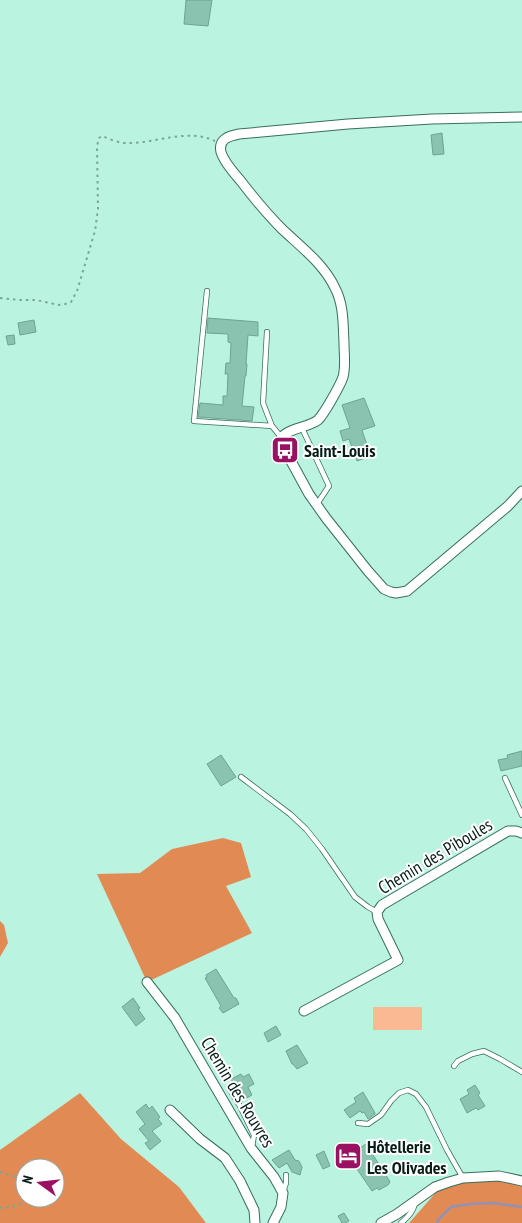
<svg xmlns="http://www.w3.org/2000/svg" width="522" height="1223" viewBox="0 0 522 1223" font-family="'PT Sans Narrow',sans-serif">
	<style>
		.green { fill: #fbb993 }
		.forest { fill: #e28a53; fill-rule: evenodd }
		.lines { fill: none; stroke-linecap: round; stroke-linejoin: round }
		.stream { stroke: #9192b7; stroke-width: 2.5 }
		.building { fill: #8ac3af; stroke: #6da492 }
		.service-casing { stroke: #376e5d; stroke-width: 6 }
		.minor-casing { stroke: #376e5d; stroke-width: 11 }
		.path { stroke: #79a697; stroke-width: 2; stroke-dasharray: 2.5 4; stroke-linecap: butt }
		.service { stroke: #fff; stroke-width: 4.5 }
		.minor { stroke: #fff; stroke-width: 9 }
		.labels { text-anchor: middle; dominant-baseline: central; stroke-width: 4; stroke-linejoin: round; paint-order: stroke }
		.poi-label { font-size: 18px; font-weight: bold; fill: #061d17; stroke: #fff; text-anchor: start }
		.street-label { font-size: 18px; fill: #061d17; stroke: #fff }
	</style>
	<rect width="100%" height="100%" fill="#baf4e0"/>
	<path class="green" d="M 373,1007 L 422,1007 L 422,1030 L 373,1030 Z"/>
	<path class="forest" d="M 223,838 L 241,843 L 251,877 L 226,886 L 252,933 L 147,982 L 97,874 L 140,873 L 172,849 Z
		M 0,921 L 4,925 L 8,943 L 0,957 Z
		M 80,1093 L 121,1139 L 179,1187 L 206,1223 L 0,1223 L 0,1150 ZM 25,1168 L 55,1168 L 55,1198 L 25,1198 Z
		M 522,1176 L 522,1223 L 409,1223 L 446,1181 Z"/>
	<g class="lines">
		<path class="stream" d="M 437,1223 L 439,1219 L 451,1207 L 470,1204 L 494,1203 L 522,1207"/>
	</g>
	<path class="building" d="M 186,0 L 212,0 L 208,26 L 184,24 Z
		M 442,133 L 444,154 L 433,155 L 431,135 Z
		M 208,318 L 258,322 L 258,336 L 248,335 L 246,364 L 247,364 L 246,376 L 245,376 L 242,406 L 254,407 L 252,421 L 198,417 L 200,403 L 223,405 L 223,396 L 227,396 L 228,374 L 225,374 L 226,363 L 230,363 L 231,343 L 228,342 L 228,334 L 207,333 Z
		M 34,320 L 36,332 L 20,335 L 18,323 Z
		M 14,335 L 15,344 L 8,345 L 6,336 Z
		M 364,398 L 375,426 L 362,430 L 367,445 L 370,448 L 366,453 L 368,457 L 357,461 L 349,439 L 343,441 L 340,431 L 350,428 L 342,405 Z
		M 522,751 L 522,766 L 501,771 L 498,760 L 508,758 L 507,755 Z
		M 221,755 L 236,777 L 221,786 L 207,764 Z
		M 216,969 L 234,998 L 236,998 L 239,1004 L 223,1013 L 219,1008 L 221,1006 L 205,978 L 207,978 L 206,975 Z
		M 133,998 L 140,1008 L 138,1009 L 145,1019 L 136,1026 L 122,1007 Z
		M 276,1026 L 281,1035 L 268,1042 L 264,1033 Z
		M 297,1045 L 308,1063 L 297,1069 L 293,1064 L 292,1064 L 286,1051 Z
		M 241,1074 L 243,1077 L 249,1074 L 254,1084 L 248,1087 L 252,1095 L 243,1100 L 231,1079 Z
		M 475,1085 L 480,1093 L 478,1095 L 485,1106 L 478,1110 L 476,1108 L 467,1113 L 460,1099 L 469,1094 L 467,1090 Z
		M 363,1092 L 375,1113 L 375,1114 L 368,1119 L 364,1112 L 362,1113 L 360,1111 L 350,1118 L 344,1110 L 356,1102 L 354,1098 Z
		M 146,1104 L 149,1109 L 152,1106 L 160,1117 L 158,1119 L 162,1124 L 152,1131 L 161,1141 L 150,1150 L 145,1143 L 149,1141 L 139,1129 L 145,1124 L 136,1112 Z
		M 366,1144 L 389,1180 L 390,1182 L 388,1185 L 379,1190 L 377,1188 L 372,1191 L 348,1156 Z
		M 289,1150 L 295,1160 L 299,1161 L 302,1167 L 300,1175 L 292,1172 L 287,1163 L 279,1168 L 272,1160 Z
		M 324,1151 L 330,1166 L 323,1169 L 316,1155 Z
		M 344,1213 L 349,1221 L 345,1223 L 342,1223 L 338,1216 Z"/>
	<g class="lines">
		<g class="service-casing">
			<path id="service" d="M 207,291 L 194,421 L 272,426
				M 267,332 L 263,403 L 272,426 L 281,437
				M 302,428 L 329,486 L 317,504
				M 241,777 L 290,814 L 306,829 L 322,849 L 355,897 L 368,907 L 377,912
				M 505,778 L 522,815
				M 454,1066 L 458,1061 L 472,1054 L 484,1051 L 500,1059 L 522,1072
				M 230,1090 L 240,1106 L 254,1135 L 252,1147
				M 358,1123 L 368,1124 L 381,1115 L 391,1101 L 399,1093 L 408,1090 L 416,1094 L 426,1107 L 447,1150 L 463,1178
				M 283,1192 L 286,1183 L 286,1175
				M 401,1223 C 408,1217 414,1211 415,1202"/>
		</g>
		<g class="minor-casing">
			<path id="minor" d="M 522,117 L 432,119 L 348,124 L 239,134 C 229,136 218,139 221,152 C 224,162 233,172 240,180 C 253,197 267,214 282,229 C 301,247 324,264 335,288 C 344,305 343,325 344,343 C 344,355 346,366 343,377 C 340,386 324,414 318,420 C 308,428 282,429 280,441 L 309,494 L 326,518 L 368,571 L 384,589 L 391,592 L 396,593 L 407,591 L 508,506 L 522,491
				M 147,982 L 175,1018 L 251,1148 L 274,1177 L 283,1193 L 281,1207 L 273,1223
				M 304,1011 L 398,960 L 378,919 L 377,912 L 382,905 L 508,831 L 516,831 L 522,833
				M 170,1110 L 200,1139 L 225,1158 L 240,1181 L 254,1210 L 255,1223
				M 381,1223 L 397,1214 L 435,1187 L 449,1182 L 463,1178 L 499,1176 L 522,1181"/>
		</g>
		<path class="path" d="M 0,298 L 19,300 L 36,300 L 59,305 L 65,304 L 71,302 L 77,291 L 95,231 L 98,209 L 97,146 L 99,138 L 102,136 C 110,139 120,144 129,143 C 157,143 188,128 215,141
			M 0,1172 L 19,1178 L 25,1183
			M 0,1208 L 12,1207 L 31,1200 L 31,1198"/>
		<use href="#service" class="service"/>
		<use href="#minor" class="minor"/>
	</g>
	<defs>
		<g id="bus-square" transform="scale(1.4375)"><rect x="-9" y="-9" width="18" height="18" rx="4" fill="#9a1062" stroke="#fff"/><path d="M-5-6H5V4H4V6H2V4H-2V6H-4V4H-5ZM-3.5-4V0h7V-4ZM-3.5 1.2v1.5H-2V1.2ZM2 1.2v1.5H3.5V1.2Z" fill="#fff"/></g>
		<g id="hotel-square" transform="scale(1.4375)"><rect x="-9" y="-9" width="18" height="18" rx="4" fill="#9a1062" stroke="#fff"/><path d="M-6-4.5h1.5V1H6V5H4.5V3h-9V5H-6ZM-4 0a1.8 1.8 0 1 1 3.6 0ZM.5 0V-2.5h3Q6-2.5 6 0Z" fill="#fff"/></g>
	</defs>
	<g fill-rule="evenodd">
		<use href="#bus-square" x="285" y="450"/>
		<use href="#hotel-square" x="348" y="1156"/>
	</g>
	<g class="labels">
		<g class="poi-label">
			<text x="304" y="450">Saint-Louis</text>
			<text x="367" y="1146">Hôtellerie<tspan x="367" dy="21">Les Olivades</tspan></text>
		</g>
		<g class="street-label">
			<text transform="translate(435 856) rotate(-31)">Chemin des Piboules</text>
			<text transform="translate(238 1092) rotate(59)">Chemin des Rouvres</text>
		</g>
	</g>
	<g transform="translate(40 1183) rotate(285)"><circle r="24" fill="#ffffff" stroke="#9ba5a2"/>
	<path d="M0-4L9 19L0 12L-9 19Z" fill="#9a1062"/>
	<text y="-8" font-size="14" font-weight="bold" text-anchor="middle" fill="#061d17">N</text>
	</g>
</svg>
